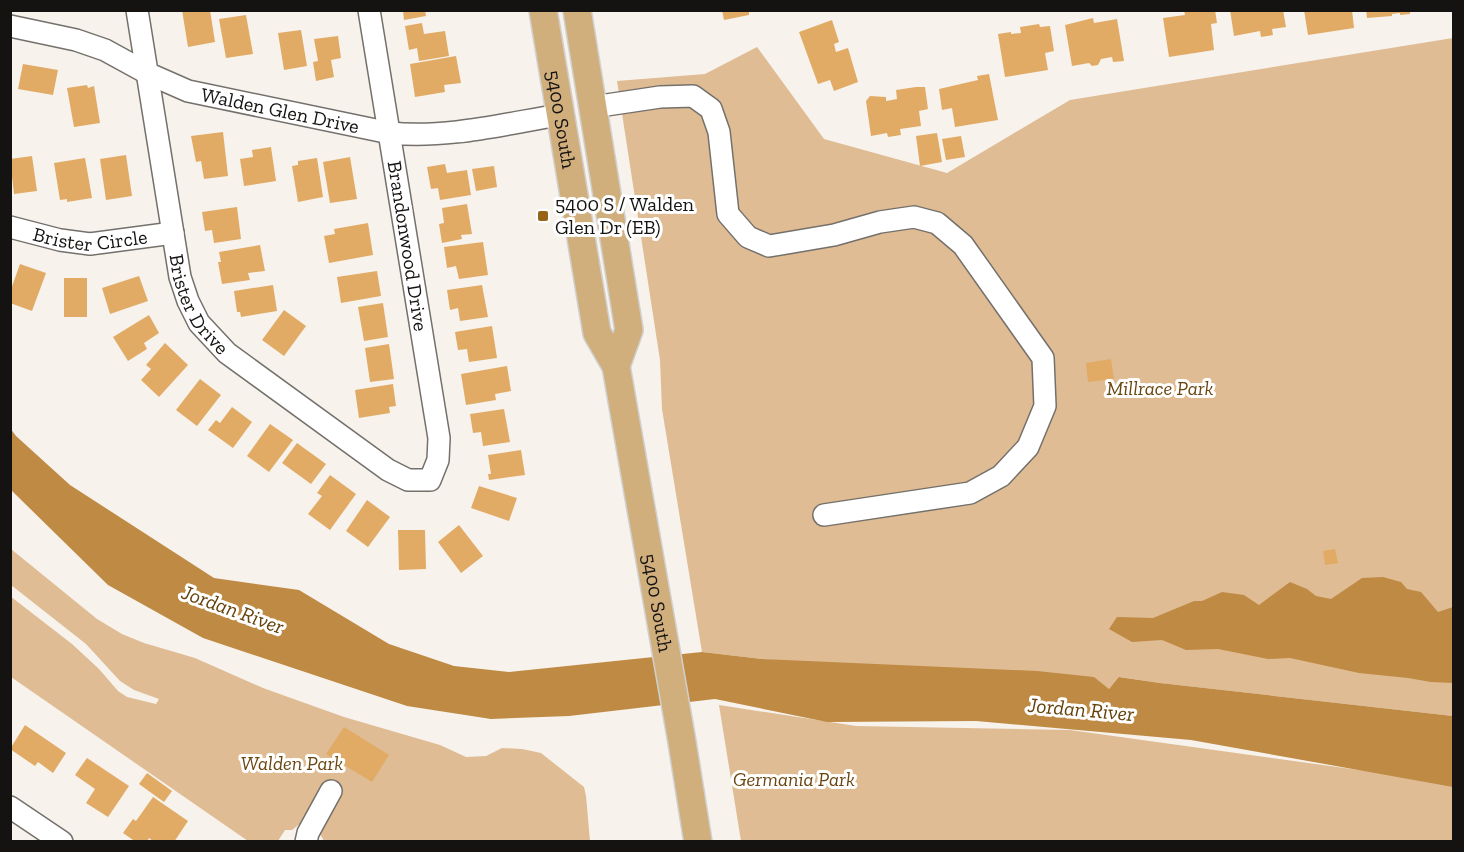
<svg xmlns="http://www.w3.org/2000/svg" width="1464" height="852" viewBox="0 0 1464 852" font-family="'Zilla Slab',serif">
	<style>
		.green { fill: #dfbc93 }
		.water { fill: #bf8a44 }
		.building { fill: #e1ab65 }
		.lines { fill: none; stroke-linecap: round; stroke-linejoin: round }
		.minor-casing { stroke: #74706b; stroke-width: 24 }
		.major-casing { stroke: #d0d0cf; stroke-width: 30 }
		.minor { stroke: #fff; stroke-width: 21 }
		.major { stroke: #d1af7d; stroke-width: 27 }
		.poi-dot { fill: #976518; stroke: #fff; stroke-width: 2 }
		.labels { text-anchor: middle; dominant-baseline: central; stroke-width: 6; stroke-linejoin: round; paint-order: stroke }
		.street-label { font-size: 20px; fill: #151311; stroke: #fff }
		.poi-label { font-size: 20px; fill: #151311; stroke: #fff; text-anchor: start }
		.park-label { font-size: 20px; font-style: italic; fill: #6a4610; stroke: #fff }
		.water-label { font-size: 21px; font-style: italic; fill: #644108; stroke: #fff }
	</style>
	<rect width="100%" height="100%" fill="#f7f2ec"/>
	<path class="green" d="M 1453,38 L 1453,716 L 1160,683 L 1120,677 L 1109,689 L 762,659 L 702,652 L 662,409 L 660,360 L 617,81 L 705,74 L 757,47 L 824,139 L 947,173 L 1070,100 Z
		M 11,549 L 97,619 L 122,634 L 144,643 L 195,658 L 263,688 L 344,717 L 440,745 L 466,757 L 486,756 L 502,748 L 522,749 L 541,753 L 584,787 L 586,796 L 590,841 L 324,841 L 320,834 L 301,823 L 292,830 L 285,830 L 278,841 L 248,841 L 11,677 L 10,596 L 72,644 L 99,669 L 118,691 L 127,697 L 156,704 L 159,699 L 134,690 L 120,681 L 86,644 L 11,585 Z
		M 719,705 L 856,726 L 1070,730 L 1453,783 L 1453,841 L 741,841 Z"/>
	<path class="water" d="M 10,428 L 16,436 L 70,485 L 214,578 L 299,590 L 389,644 L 454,666 L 509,672 L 702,652 L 762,659 L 1037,671 L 1094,677 L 1109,689 L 1119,677 L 1160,683 L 1453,716 L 1453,787 L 1191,740 L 976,721 L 827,722 L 715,699 L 569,716 L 491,719 L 407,706 L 203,638 L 108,585 L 11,490 Z
		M 1383,577 L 1401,582 L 1407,589 L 1421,592 L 1438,612 L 1453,607 L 1453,683 L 1431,682 L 1408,678 L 1359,673 L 1290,658 L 1268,659 L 1218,649 L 1186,650 L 1162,640 L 1132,642 L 1109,629 L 1117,617 L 1153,618 L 1194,601 L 1202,601 L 1222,592 L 1244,595 L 1259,605 L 1290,582 L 1307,589 L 1316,596 L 1331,599 L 1362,578 Z"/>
	<path class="building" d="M 182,10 L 210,10 L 215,42 L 188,47 Z
		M 403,10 L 425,10 L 426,16 L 404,20 Z
		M 722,10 L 749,10 L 749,15 L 724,20 Z
		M 1184,10 L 1215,10 L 1217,23 L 1211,24 L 1214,50 L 1169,57 L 1163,18 L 1185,15 Z
		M 1230,10 L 1283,10 L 1286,27 L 1272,29 L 1273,35 L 1261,37 L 1260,31 L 1234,36 Z
		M 1304,10 L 1352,10 L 1354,28 L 1308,35 Z
		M 1366,10 L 1410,10 L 1410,14 L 1400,15 L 1400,13 L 1392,14 L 1392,16 L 1367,18 Z
		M 246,15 L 253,54 L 226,58 L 219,19 Z
		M 1093,18 L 1094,23 L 1117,19 L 1124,61 L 1113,62 L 1112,57 L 1101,59 L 1098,65 L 1092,66 L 1089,63 L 1072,66 L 1065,25 Z
		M 832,20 L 839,42 L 834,44 L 836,52 L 848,48 L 858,82 L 834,91 L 830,80 L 818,84 L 799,32 Z
		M 422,23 L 424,34 L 445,31 L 449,56 L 419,61 L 417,48 L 409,50 L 405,26 Z
		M 1039,24 L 1040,27 L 1050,26 L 1054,51 L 1045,53 L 1048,70 L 1005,77 L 998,34 L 1011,32 L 1011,34 L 1021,33 L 1020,27 Z
		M 301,30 L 307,66 L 284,70 L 278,33 Z
		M 338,36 L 341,58 L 331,60 L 334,77 L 316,81 L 313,62 L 318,61 L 314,39 Z
		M 456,56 L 461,83 L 444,85 L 445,92 L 415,97 L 410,64 Z
		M 23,64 L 58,70 L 53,95 L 18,89 Z
		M 989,74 L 998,120 L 955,127 L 952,108 L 942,110 L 939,89 L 978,80 L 977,76 Z
		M 87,85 L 88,88 L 94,86 L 100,123 L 74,127 L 67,88 Z
		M 916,87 L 925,87 L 928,109 L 919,111 L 921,126 L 900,129 L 901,135 L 888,137 L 887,133 L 871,136 L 866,101 L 870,96 L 886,97 L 886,101 L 897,99 L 896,90 Z
		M 223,132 L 228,176 L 204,179 L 201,161 L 196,162 L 191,136 Z
		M 937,133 L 942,162 L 920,166 L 916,136 Z
		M 961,136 L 965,157 L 946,160 L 942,139 Z
		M 271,147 L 276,181 L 244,186 L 240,159 L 253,157 L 252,150 Z
		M 126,155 L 132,196 L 106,200 L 100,159 Z
		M 32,156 L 37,191 L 14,194 L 10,159 Z
		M 350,157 L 357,199 L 330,203 L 323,162 Z
		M 85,158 L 92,198 L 67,202 L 67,199 L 60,200 L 54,163 Z
		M 317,158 L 323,197 L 298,202 L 292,166 L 298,165 L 298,161 Z
		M 445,164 L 447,173 L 467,170 L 471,195 L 440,200 L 438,188 L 431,189 L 427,167 Z
		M 494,166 L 497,187 L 476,191 L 472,169 Z
		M 467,204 L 472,234 L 461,235 L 462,239 L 442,243 L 439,224 L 444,223 L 442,208 Z
		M 237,207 L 241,239 L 214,243 L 212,230 L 205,231 L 202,212 Z
		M 368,223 L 373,255 L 329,263 L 324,236 L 335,234 L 334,229 Z
		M 483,242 L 488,275 L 459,279 L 456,266 L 447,268 L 444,247 Z
		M 260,245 L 265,271 L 248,273 L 250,280 L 222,284 L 218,262 L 221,262 L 219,252 Z
		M 20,264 L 46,273 L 32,311 L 10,303 L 10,292 Z
		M 377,271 L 381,296 L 341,303 L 337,277 Z
		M 139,276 L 148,301 L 110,314 L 102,288 Z
		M 64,278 L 87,278 L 87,317 L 64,317 Z
		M 273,285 L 277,311 L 241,317 L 240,312 L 237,312 L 234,291 Z
		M 482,285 L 488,317 L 460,321 L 458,308 L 450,310 L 447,290 Z
		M 383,303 L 388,337 L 364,341 L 358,307 Z
		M 284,310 L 306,326 L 284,356 L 262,340 Z
		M 149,315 L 159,333 L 144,343 L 147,349 L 128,361 L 113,337 Z
		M 492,326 L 497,358 L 469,362 L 467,349 L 458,350 L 455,332 Z
		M 165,343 L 188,365 L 159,397 L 141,380 L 151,369 L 146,365 Z
		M 389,344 L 394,379 L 370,382 L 365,348 Z
		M 1111,359 L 1114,379 L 1088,382 L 1086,363 Z
		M 507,366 L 511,391 L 495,394 L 496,400 L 466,405 L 461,374 Z
		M 200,379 L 221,395 L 197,426 L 176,410 Z
		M 393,384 L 396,406 L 389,407 L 390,413 L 359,418 L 355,390 Z
		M 232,407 L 252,422 L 233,448 L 208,430 L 216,420 L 220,423 Z
		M 504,409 L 510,442 L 483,446 L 481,432 L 473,433 L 470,414 Z
		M 270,424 L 293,440 L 269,472 L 247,456 Z
		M 297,443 L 326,464 L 311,484 L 282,463 Z
		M 521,450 L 525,475 L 489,480 L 488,474 L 491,474 L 488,455 Z
		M 330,475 L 356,494 L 330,530 L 308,514 L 322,496 L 317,493 Z
		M 479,486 L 517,498 L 509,521 L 471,508 Z
		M 367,500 L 390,517 L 368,547 L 346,531 Z
		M 459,525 L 483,556 L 461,573 L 438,542 Z
		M 398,530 L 425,530 L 426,569 L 399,570 Z
		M 1335,549 L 1338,563 L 1325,565 L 1323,551 Z
		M 25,725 L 66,753 L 53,773 L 38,762 L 35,766 L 10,749 Z
		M 344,727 L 389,755 L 372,782 L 326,754 Z
		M 87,758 L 129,786 L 108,817 L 86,803 L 95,789 L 75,775 Z
		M 147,773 L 172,791 L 164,802 L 139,784 Z
		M 153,797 L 188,821 L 174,842 L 154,842 L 149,838 L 147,842 L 136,842 L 123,833 L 133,819 L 136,821 Z"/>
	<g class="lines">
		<g class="minor-casing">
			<g id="minor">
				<path id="s1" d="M 137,10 L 180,277 L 188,301 L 199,323 L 227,353 L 388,470 L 408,480 L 430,480 L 438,460 L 439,438 L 369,10"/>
				<path id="s2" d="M 10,26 L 76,40 L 105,50 L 147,73 L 188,91 L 390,133 C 446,139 504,124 559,115"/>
				<path d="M 593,107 L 660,97 L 693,96 L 711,109 L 719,132 L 728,214 L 748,237 L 769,246 L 834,235 L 880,222 L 914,217 L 937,223 L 963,245 L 1043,358 L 1045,406 L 1028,447 L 1001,476 L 970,493 L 824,515"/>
				<path id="s3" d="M 10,227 L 60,240 L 90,244 L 173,233"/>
				<path d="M 10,807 L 62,842"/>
				<path d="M 306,842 L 308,833 L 331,791"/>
			</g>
		</g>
		<g class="major-casing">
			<g id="major">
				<path id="s4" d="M 543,10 L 597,333 L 616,366 L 682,742 L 698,842"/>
				<path d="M 577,10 L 629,330 L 616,366"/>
			</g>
		</g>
		<use href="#minor" class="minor"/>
		<use href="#major" class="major"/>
	</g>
	<rect class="poi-dot" x="537" y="210" width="12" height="12" rx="3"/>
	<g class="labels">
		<g class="street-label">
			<text stroke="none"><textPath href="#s2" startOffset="285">Walden Glen Drive</textPath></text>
			<text stroke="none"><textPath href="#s4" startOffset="111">5400 South</textPath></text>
			<text stroke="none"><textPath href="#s3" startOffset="82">Brister Circle</textPath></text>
			<text transform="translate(408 246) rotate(81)">Brandonwood Drive</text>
			<text stroke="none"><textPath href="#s1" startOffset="303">Brister Drive</textPath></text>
			<text stroke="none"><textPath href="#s4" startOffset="606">5400 South</textPath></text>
		</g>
		<g class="poi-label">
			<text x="555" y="204">5400 S / Walden<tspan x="555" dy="23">Glen Dr (EB)</tspan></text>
		</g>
		<g class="park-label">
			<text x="1160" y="388">Millrace Park</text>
			<text x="292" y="763">Walden Park</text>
			<text x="794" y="779">Germania Park</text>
		</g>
		<g class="water-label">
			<text transform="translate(233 609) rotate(20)">Jordan River</text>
			<text transform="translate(1081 709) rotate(5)">Jordan River</text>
		</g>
	</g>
	<rect width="1464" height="852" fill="none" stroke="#151311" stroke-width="24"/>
</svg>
